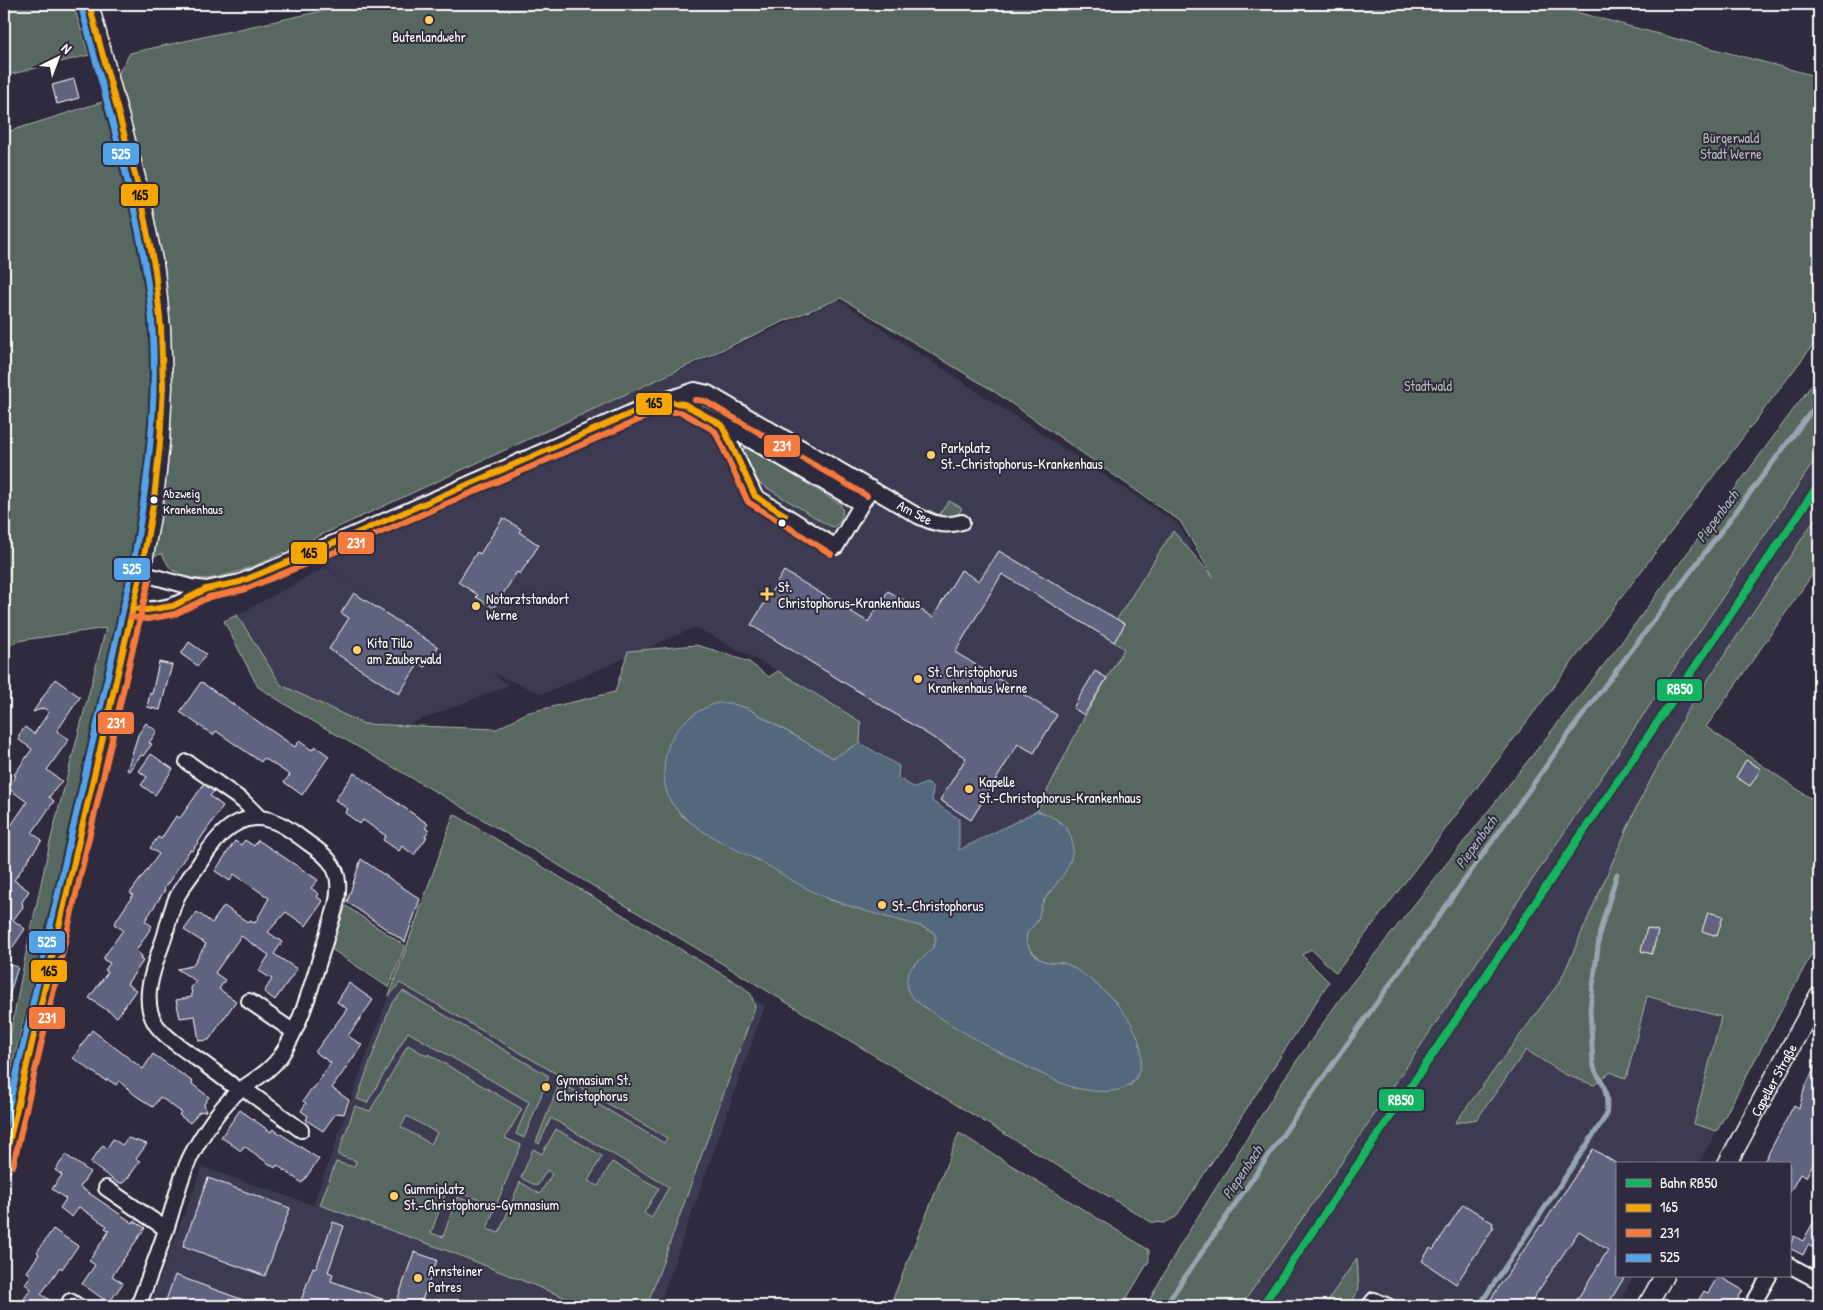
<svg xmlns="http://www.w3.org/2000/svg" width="1823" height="1310" viewBox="0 0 1823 1310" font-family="'Patrick Hand',sans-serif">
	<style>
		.built { fill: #3e3b51 }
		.green { fill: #57675f; stroke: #abb3af; fill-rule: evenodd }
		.water { fill: #52687d; stroke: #97a4b1 }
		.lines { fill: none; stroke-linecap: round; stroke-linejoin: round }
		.stream { stroke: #97a4b1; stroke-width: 5 }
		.building { fill: #606380; stroke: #fff }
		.minor-casing { stroke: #fff; stroke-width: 18 }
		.tertiary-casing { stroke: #fff; stroke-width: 21 }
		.minor { stroke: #2f2a3d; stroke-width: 14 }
		.tertiary { stroke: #2f2a3d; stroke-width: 18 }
		.bus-1-casing { stroke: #2f2a3d; stroke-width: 10 }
		.bus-2-casing { stroke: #2f2a3d; stroke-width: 10 }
		.bus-3-casing { stroke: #2f2a3d; stroke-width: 10 }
		.bus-1 { stroke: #f7a600; stroke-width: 6 }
		.bus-2 { stroke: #f6793e; stroke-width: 6 }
		.bus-3 { stroke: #53a3e8; stroke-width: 6 }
		.rail-1-casing { stroke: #2f2a3d; stroke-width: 11 }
		.rail-1 { stroke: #13b361; stroke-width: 8 }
		.poi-dot { fill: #ffd166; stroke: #2f2a3d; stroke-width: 2 }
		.bus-dot { fill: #fff; stroke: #2f2a3d; stroke-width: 2 }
		.labels { text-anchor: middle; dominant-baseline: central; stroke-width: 4; stroke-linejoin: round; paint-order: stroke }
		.bus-label { font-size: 13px; fill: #fff; stroke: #2f2a3d; text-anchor: start }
		.poi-label { font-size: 14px; fill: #fff; stroke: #2f2a3d; text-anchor: start }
		.park-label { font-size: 14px; fill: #b3bbb7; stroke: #2f2a3d }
		.street-label { font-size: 14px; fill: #fff; stroke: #2f2a3d }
		.water-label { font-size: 15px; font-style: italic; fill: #a8b4be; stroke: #2f2a3d }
		.line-badge { stroke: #2f2a3d; stroke-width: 2 }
		.badge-label { font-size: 14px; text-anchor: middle; font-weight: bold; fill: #fff }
		.pale-badge-label { font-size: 14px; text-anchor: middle; font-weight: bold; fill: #111 }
	</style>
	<rect width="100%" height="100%" fill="#2f2a3d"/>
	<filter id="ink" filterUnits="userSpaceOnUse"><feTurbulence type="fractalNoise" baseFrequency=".02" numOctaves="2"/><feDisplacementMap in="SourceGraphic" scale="10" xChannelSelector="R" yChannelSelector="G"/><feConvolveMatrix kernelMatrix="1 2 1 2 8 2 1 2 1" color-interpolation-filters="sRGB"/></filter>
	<g filter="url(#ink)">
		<path class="built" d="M 839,300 L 1178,524 L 1192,547 L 1037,811 L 1000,831 L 959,850 L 959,819 L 898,778 L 898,766 L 860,743 L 861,722 L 778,671 L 695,627 L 543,694 L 492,673 L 509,685 L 405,726 L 364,724 L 281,685 L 237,615 L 326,567 L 382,603 L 318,561 L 607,434 L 579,416 Z
			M 1819,454 L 1819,513 L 1686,713 L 1637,806 L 1561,980 L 1455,1122 L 1477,1119 L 1526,1050 L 1566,1075 L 1647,996 L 1721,1017 L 1694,1124 L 1717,1131 L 1698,1164 L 1617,1164 L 1617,1276 L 1634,1276 L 1617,1306 L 1348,1306 L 1359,1289 L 1357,1259 L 1324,1306 L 1241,1306 L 1349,1152 Z
			M 452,819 L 765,1006 L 659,1306 L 149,1306 L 202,1167 L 313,1205 Z"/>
		<path class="green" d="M 4,4 L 73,4 L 89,55 L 4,76 Z
			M 354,4 L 1546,4 L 1819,77 L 1819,337 L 1336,973 L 1311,949 L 1302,955 L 1329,982 L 1176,1217 L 1164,1223 L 1151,1222 L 457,804 L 299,713 L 258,687 L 224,621 L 237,615 L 281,685 L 364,724 L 497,729 L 526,713 L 615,692 L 628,651 L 696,645 L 717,651 L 749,662 L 769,677 L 778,671 L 861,722 L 860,743 L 833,758 L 747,708 L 670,800 L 681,815 L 700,828 L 830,900 L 920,926 L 933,932 L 936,937 C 935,952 924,957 913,965 L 950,1024 L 1029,1068 L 1074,1088 L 1131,1085 L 1137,1076 L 1141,1061 L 1116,1002 L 1068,965 L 1060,962 L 1051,964 L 1040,959 L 1030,949 L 1026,941 L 1027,932 L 1038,920 L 1041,905 L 1050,892 L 1044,813 L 1037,811 L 1085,716 L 1124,649 L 1114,642 L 1119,632 L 1109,618 L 1117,619 L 1173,531 L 1213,577 L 1180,521 L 992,390 L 841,298 L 780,323 L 254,566 C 228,575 198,588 173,570 C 168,567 165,559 162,554 L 134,559 L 115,647 L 4,1100 L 4,1068 L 26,953 L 50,842 L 106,628 L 23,640 L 4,647 L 4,133 L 102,102 L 130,53 Z
			M 1819,375 L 1819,454 L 1349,1152 L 1241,1306 L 1146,1306 L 1179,1247 L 1284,1079 L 1345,992 L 1618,647 Z
			M 744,448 L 751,449 L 840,504 C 845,513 842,523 833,527 L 826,524 L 759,483 L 742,454 Z
			M 949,501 L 962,508 L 956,518 C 946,519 936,520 928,512 L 929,510 L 939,515 Z
			M 1819,513 L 1819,565 L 1706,727 L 1819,804 L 1819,940 L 1717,1131 L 1694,1124 L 1721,1017 L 1647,996 L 1626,1079 L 1611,1072 L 1594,1085 L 1566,1075 L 1526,1050 L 1477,1119 L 1455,1123 L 1561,980 L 1637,806 L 1686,713 Z
			M 454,814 L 742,986 L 751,994 L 755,1007 L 647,1306 L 586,1306 L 451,1252 L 320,1205 L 336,1162 L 354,1167 L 356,1161 L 338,1155 L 355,1106 L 370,1111 L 408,1045 L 427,1056 L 428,1054 L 522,1109 L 505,1138 L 521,1145 L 496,1205 L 447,1189 L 431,1233 L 443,1237 L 457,1197 L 494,1210 L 487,1229 L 499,1233 L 520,1182 L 540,1194 L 552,1174 L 547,1170 L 537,1186 L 521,1178 L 533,1149 L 542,1154 L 556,1129 L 602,1156 L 588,1181 L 598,1186 L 612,1162 L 659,1188 L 644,1213 L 651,1218 L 669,1187 L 551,1118 L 539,1144 L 536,1142 L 560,1082 L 664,1143 L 667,1138 L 400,983 L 389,996 ZM 407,1116 L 437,1133 L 431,1144 L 401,1127 Z
			M 346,906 L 405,946 L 389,988 L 330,948 Z
			M 403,991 L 549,1076 L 524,1138 L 516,1134 L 529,1102 L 408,1032 L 367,1103 L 357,1099 L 391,1004 Z
			M 959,1133 L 1149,1250 L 1149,1261 L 1122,1306 L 890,1306 Z
			M 1357,1258 L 1359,1289 L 1348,1306 L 1324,1306 Z"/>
		<path class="water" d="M 717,703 L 729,703 L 747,708 L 833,758 L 860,743 L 899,766 L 898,778 L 915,788 L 926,783 L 933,787 L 932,801 L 959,819 L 959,850 L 1037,811 C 1064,819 1080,835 1069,864 C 1064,878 1049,890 1042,904 C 1040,909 1040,914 1038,919 C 1036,925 1029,928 1027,934 C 1024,943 1032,954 1040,959 C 1050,965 1060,960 1069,965 C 1102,984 1157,1033 1137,1075 C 1127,1097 1095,1092 1075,1088 C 1051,1082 919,1012 909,993 C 907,990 907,985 907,982 C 906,959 935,959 936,937 L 933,932 L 920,926 C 891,918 861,911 832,900 C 809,892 787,877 765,864 C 735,848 691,831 671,802 C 663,790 663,768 666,754 C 671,729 693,711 717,703 Z"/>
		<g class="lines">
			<path class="stream" d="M 1165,1306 L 1295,1117 L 1579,720 L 1819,401
				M 1479,1306 L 1606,1116 C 1608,1104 1607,1088 1599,1077 C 1596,1072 1594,1070 1593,1063 L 1590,1009 L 1600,931 L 1617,874"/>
		</g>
		<path class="building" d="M 74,79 L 79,98 L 57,104 L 52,85 Z
			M 503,518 L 521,529 L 519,532 L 539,545 L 520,574 L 517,572 L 494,608 L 476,597 L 478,595 L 458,582 L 477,552 L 480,554 Z
			M 999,551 L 1125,624 L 1114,642 L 1002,574 L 955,652 L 1057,715 L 1034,753 L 1018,744 L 971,820 L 940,800 L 966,758 L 751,625 L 784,571 L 868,622 L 888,591 L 933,617 L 961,570 L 979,581 Z
			M 354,593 L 438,647 L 425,667 L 419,663 L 399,694 L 329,649 L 349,618 L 341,613 Z
			M 189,642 L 206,654 L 198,666 L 181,654 Z
			M 159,662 L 172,665 L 160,710 L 147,707 L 150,693 L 152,694 Z
			M 1095,671 L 1107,678 L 1084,715 L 1073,708 Z
			M 55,679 L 80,697 L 57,731 L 69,739 L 47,770 L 62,781 L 49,797 L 54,801 L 32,833 L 42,840 L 14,880 L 29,891 L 22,902 L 23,907 L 13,920 L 25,929 L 4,960 L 4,836 L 27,802 L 8,788 L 16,776 L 14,775 L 32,749 L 19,740 L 19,735 L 25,727 L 34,734 L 49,712 L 44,708 L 33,712 Z
			M 201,682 L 295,747 L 299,741 L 312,750 L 315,746 L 329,756 L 302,795 L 284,782 L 290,775 L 264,758 L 261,762 L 216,731 L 213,735 L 180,712 Z
			M 146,723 L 157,731 L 149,743 L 152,744 L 143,756 L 141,755 L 129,771 L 127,770 L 138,735 Z
			M 151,754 L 173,769 L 155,795 L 141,785 L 147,777 L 139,771 Z
			M 1746,760 L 1761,769 L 1750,786 L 1736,777 Z
			M 354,773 L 428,824 L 425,828 L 429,830 L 425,836 L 427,837 L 414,855 L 402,846 L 399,851 L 383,840 L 386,836 L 363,820 L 360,824 L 345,813 L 348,809 L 335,800 Z
			M 204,784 L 214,791 L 210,796 L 223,806 L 192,851 L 190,850 L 164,889 L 165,890 L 145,921 L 152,926 L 136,951 L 142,956 L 140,959 L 143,961 L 127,984 L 136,990 L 117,1017 L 89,998 L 108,972 L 105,970 L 110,963 L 104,960 L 104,957 L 123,930 L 114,924 L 133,895 L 130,893 L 159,854 L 150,848 L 158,837 L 161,839 L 176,816 L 180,818 Z
			M 245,840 L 254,846 L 258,840 L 318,880 L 311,888 L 319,894 L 317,897 L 323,901 L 306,926 L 286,912 L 268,932 L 282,942 L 274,954 L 297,969 L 275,1000 L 264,992 L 272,979 L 259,971 L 269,955 L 241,936 L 215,973 L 225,980 L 219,989 L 236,1001 L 209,1040 L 199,1041 L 195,1016 L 180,1018 L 176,1000 L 192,997 L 191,988 L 196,981 L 177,969 L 192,966 L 206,944 L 184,930 L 197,912 L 212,923 L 224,906 L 249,923 L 250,921 L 255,923 L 269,898 L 234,874 L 230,881 L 215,871 L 235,841 L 241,845 Z
			M 361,859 L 420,899 L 405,942 L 347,902 Z
			M 1708,912 L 1723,916 L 1717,936 L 1702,931 Z
			M 1647,928 L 1658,931 L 1652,954 L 1641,951 Z
			M 4,963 L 18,967 L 7,1002 L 4,1002 Z
			M 349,983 L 373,1000 L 348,1036 L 362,1045 L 332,1088 L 349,1100 L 344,1114 L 336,1113 L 323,1131 L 306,1120 L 308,1116 L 301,1111 L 306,1103 L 303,1101 L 312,1088 L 313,1089 L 331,1063 L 315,1052 L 347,1009 L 337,1002 Z
			M 92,1030 L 143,1069 L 153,1054 L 193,1082 L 192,1084 L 209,1097 L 204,1104 L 206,1111 L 199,1112 L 190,1123 L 179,1115 L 181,1112 L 160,1097 L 153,1107 L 135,1095 L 119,1081 L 116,1085 L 107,1079 L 106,1081 L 73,1058 Z
			M 1819,1059 L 1819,1152 L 1806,1177 L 1800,1174 L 1789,1194 L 1789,1164 L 1763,1164 L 1794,1105 L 1799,1108 L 1805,1087 Z
			M 240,1110 L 271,1132 L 273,1129 L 319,1159 L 302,1183 L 277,1165 L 275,1168 L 244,1146 L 241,1151 L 221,1137 Z
			M 128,1138 L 147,1144 L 136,1159 L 140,1161 L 128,1178 L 123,1183 L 118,1183 L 90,1163 L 103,1145 L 107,1148 L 113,1139 L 122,1145 Z
			M 1593,1149 L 1617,1164 L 1617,1276 L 1625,1276 L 1607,1306 L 1573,1306 L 1608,1250 L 1579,1231 L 1528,1306 L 1486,1306 L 1541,1225 L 1542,1226 Z
			M 66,1155 L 90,1172 L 80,1187 L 133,1223 L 134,1221 L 145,1228 L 112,1276 L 123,1283 L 109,1303 L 82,1284 L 95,1265 L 89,1261 L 109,1231 L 105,1228 L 107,1226 L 79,1207 L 72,1217 L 60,1208 L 66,1199 L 52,1189 L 62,1175 L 55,1170 Z
			M 208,1178 L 290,1208 L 265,1276 L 183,1246 Z
			M 1463,1204 L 1493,1223 L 1492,1226 L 1494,1227 L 1456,1284 L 1422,1261 L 1430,1248 L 1433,1250 Z
			M 1819,1212 L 1819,1251 L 1808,1245 L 1803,1255 L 1789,1248 L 1794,1236 L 1803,1241 Z
			M 333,1222 L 344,1226 L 328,1272 L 333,1274 L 331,1281 L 396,1304 L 414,1252 L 437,1260 L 420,1306 L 299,1306 L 313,1267 L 316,1268 Z
			M 53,1229 L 78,1246 L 62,1269 L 60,1267 L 41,1294 L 58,1306 L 19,1306 L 31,1289 L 25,1284 L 31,1275 L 27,1272 L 39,1254 L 37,1252 Z
			M 175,1275 L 257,1305 L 257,1306 L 164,1306 Z
			M 1718,1276 L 1743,1290 L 1734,1306 L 1695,1306 L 1704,1291 L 1708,1293 Z"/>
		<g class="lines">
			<g class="minor-casing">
				<path id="minor" d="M 663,403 L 684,404 L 731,429 L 861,504
					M 722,425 L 755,496 L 836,547 L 871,488
					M 141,573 L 191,587 L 206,589 L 240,582 L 350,536 L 639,409 L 695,390 L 708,393 L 918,516 C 935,524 944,527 962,522
					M 132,608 C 164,613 180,603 206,589
					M 187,762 L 243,801 L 260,818
					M 249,1001 L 294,1032
					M 243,1088 L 301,1130
					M 106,1188 L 166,1229
					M 1789,1265 L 1819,1281
					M 70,1301 L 78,1306
					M 138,1306 C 148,1281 157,1256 166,1230 C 175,1203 180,1175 194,1150 C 206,1129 221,1105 240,1090 C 255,1079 269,1072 280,1057 C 301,1027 314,977 325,942 C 330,923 340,902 338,882 C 337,865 324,854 311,845 C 295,834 278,818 257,818 C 228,818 211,846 197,867 C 190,877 181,888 176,899 C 171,911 168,923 165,935 C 156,963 138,1000 157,1026 C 167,1039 181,1047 193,1056 C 209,1067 224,1079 239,1090
					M 1369,1306 L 1374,1300 L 1388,1306
					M 1752,1306 L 1769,1276"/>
			</g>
			<g class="tertiary-casing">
				<g id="tertiary">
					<path d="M 4,1164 L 28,1064 L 141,573 L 154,499 L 160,443 L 163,386 L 161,328 L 155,270 L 136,178 L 89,4"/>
					<path id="s1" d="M 1727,1164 L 1819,995"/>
					<path d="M 1647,1306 L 1664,1276"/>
				</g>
			</g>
			<use href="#minor" class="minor"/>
			<use href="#tertiary" class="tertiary"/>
			<g class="bus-1-casing">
				<path id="bus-1" d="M 132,608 L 147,610 L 173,606 L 206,589 L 240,582 L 350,536 L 655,403 L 668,402 L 684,404 L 722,425 L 755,496 L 785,515
					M 4,1164 L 141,573 L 154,499 L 160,443 L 163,386 L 161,328 L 155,270 L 136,178 L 89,4"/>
			</g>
			<g class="bus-2-casing">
				<path id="bus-2" d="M 695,400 L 705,401 L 867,496
					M 131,617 L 148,619 L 175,614 L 209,597 L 243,590 L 354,544 L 657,412 L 681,412 L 715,431 L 748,502 L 831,554
					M 13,1166 L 150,575"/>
			</g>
			<g class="bus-3-casing">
				<path id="bus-3" d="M 4,1128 L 132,571 C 150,472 163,371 146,271 C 131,181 104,94 81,6"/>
			</g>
			<use href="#bus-1" class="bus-1"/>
			<use href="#bus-2" class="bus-2"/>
			<use href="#bus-3" class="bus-3"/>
			<g class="rail-1-casing">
				<path id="rail-1" d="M 1262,1306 L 1819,484"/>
			</g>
			<use href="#rail-1" class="rail-1"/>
		</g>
	</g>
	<g class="poi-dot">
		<circle cx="429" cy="20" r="5"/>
		<circle cx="931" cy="455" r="5"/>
		<path d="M764.5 586.5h5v5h5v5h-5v5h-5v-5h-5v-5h5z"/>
		<circle cx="476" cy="606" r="5"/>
		<circle cx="357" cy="650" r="5"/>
		<circle cx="918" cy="679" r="5"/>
		<circle cx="969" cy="789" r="5"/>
		<circle cx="882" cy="905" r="5"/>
		<circle cx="546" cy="1087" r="5"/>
		<circle cx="394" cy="1196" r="5"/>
		<circle cx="418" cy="1278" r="5"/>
	</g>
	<g class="bus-dot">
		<circle cx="154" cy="500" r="4.5"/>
		<circle cx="782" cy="523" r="4.5"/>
	</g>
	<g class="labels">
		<g class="bus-label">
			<text x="163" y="493">Abzweig<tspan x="163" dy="16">Krankenhaus</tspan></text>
		</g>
		<g class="poi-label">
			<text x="429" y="36" text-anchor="middle">Butenlandwehr</text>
			<text x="941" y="447">Parkplatz<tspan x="941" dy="16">St.-Christophorus-Krankenhaus</tspan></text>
			<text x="778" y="586">St.<tspan x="778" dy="16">Christophorus-Krankenhaus</tspan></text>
			<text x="486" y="598">Notarztstandort<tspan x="486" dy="16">Werne</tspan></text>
			<text x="367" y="642">Kita Tillo<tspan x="367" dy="16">am Zauberwald</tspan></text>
			<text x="928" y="671">St. Christophorus<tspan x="928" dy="16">Krankenhaus Werne</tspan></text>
			<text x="979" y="781">Kapelle<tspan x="979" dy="16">St.-Christophorus-Krankenhaus</tspan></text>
			<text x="892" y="905">St.-Christophorus</text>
			<text x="556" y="1079">Gymnasium St.<tspan x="556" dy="16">Christophorus</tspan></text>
			<text x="404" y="1188">Gummiplatz<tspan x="404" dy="16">St.-Christophorus-Gymnasium</tspan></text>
			<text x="428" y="1270">Arnsteiner<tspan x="428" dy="16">Patres</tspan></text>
		</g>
		<g class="park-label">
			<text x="1731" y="137">Bürgerwald<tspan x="1731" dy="16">Stadt Werne</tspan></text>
			<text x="1428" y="385">Stadtwald</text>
		</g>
		<g class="street-label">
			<text transform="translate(915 512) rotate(27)">Am See</text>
			<text stroke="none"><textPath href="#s1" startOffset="96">Capeller Straße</textPath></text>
		</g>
		<g class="water-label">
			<text transform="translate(1717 516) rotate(-53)">Piepenbach</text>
			<text transform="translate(1476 842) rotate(-54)">Piepenbach</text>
			<text transform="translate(1242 1172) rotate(-56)">Piepenbach</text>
		</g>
	</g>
	<g class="line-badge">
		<rect x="102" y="142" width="38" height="24" rx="5" fill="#53a3e8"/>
		<rect x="120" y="183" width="39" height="24" rx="5" fill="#f7a600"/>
		<rect x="635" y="392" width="38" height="24" rx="5" fill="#f7a600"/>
		<rect x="763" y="434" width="38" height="24" rx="5" fill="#f6793e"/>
		<rect x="337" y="531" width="38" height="24" rx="5" fill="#f6793e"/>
		<rect x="290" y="541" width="38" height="24" rx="5" fill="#f7a600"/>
		<rect x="113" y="557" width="38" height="24" rx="5" fill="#53a3e8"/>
		<rect x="1656" y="678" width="47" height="24" rx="5" fill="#13b361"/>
		<rect x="97" y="711" width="38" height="24" rx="5" fill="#f6793e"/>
		<rect x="28" y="930" width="38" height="24" rx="5" fill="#53a3e8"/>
		<rect x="30" y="959" width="38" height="24" rx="5" fill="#f7a600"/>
		<rect x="28" y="1006" width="38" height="24" rx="5" fill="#f6793e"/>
		<rect x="1378" y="1088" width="47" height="24" rx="5" fill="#13b361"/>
	</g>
	<g class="badge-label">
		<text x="121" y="159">525</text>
		<text x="782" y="451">231</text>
		<text x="356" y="548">231</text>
		<text x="132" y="574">525</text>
		<text x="1680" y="694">RB50</text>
		<text x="116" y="728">231</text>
		<text x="47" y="947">525</text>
		<text x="47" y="1023">231</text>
		<text x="1401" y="1105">RB50</text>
	</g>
	<g class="pale-badge-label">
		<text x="140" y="200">165</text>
		<text x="654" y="408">165</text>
		<text x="309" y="558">165</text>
		<text x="49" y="976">165</text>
	</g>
	<rect width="1823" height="1310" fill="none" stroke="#2f2a3d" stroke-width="20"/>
	<rect x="10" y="10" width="1803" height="1290" fill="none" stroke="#fff" stroke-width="2" filter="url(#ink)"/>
	<rect x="1616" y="1162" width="175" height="115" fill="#2f2a3d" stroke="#827f8b"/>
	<rect x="1626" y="1179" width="25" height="8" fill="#13b361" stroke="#827f8b"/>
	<text x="1660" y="1188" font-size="15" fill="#ffffff">Bahn RB50</text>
	<rect x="1626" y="1204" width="25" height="8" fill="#f7a600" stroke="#827f8b"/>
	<text x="1660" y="1212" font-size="15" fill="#ffffff">165</text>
	<rect x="1626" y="1229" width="25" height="8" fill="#f6793e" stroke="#827f8b"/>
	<text x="1660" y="1238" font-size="15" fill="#ffffff">231</text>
	<rect x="1626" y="1254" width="25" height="8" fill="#53a3e8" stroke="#827f8b"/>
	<text x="1660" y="1262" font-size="15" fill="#ffffff">525</text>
	<g transform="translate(58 58) rotate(42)" stroke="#2f2a3d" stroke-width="4" paint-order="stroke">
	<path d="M0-4L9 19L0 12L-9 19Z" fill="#ffffff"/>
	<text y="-8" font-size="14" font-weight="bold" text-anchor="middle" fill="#ffffff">N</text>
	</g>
</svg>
